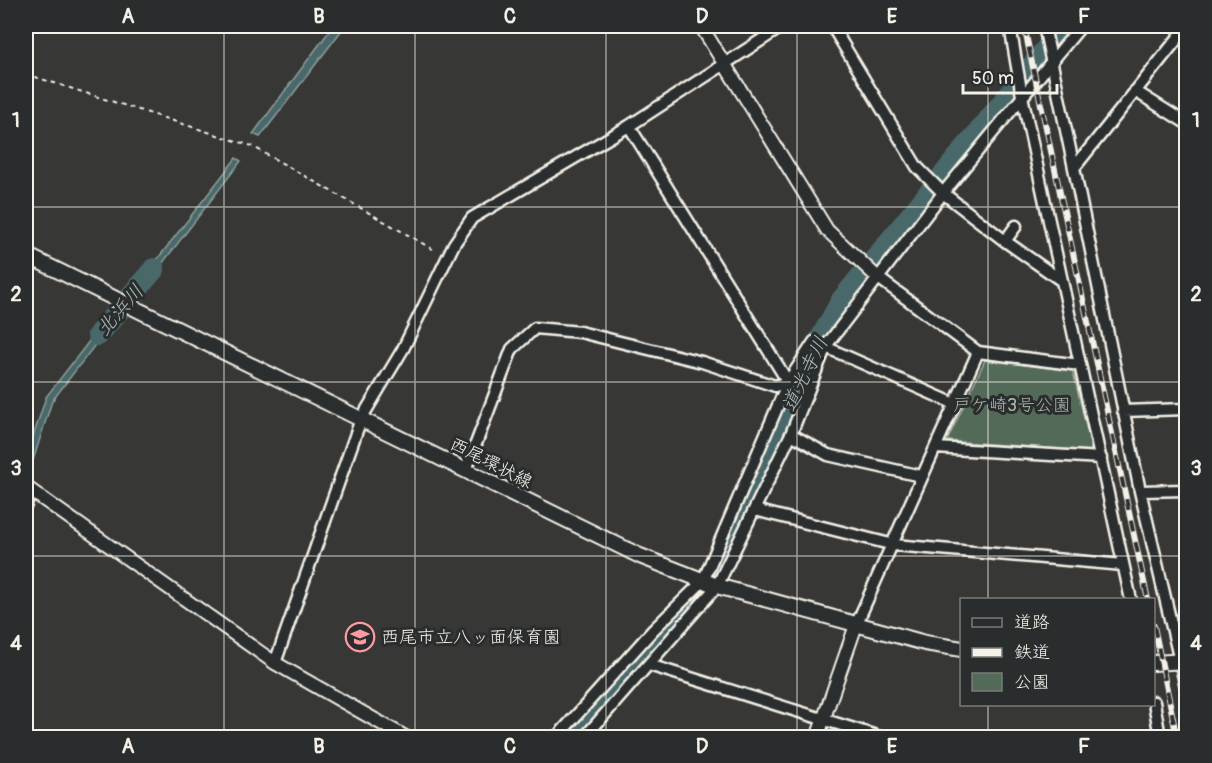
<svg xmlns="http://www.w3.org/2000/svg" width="1212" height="763" viewBox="0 0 1212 763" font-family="Pangolin,'Klee One',sans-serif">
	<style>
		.green { fill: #526b59; stroke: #a3aea0; stroke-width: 1.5 }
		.water { fill: #4a686b; stroke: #8e9f9d; stroke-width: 1.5 }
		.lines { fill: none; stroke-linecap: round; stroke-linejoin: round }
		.river { stroke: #4a686b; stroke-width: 22 }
		.minor-casing { stroke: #f4f1e8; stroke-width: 15 }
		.tertiary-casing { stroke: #f4f1e8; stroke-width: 16 }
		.secondary-casing { stroke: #f4f1e8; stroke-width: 18 }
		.path { stroke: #f4f1e8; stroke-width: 2; stroke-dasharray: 4.5 4.5; stroke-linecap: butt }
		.minor { stroke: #2a2d2e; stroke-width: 10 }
		.tertiary { stroke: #2a2d2e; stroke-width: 12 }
		.secondary { stroke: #2a2d2e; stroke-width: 14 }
		.rail-casing { stroke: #f4f1e8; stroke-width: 6 }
		.rail { stroke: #2a2d2e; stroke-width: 4; stroke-dasharray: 11; stroke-linecap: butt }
		.grid { fill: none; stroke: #f4f1e8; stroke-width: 1.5; stroke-opacity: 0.55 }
		.labels { text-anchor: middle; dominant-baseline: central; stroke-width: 6; stroke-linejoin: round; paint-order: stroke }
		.park-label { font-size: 18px; fill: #abb5a8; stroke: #2a2d2e }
		.street-label { font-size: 18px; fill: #f4f1e8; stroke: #2a2d2e }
		.poi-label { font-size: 18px; fill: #f4f1e8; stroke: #2a2d2e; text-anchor: start }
		.water-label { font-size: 20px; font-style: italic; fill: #b0bab6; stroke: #2a2d2e }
		.neatline { fill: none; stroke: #f4f1e8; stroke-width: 2 }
		.grid-label { font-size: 20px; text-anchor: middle; font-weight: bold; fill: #f4f1e8 }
	</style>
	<rect width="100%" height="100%" fill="#373735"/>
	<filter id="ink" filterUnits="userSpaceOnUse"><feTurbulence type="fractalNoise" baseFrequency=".0167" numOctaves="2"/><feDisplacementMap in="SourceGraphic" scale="12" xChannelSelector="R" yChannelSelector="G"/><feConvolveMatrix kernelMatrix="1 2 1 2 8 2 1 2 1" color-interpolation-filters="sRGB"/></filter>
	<g filter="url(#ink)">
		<path class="green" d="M 985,360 L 1073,371 L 1092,451 L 947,441 Z"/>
		<path class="water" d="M 333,26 L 345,26 L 260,137 L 253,134 Z
			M 236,158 L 241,161 L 145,286 L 142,295 L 130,289 L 138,284 Z
			M 110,308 L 126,315 L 114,320 L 52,401 L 30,470 L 26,468 L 26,458 L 46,397 L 107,318 Z"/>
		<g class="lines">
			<path class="river" d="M 98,335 L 154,269
				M 573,738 L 695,602 L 703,589 L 775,441 L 796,384 L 842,300 L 1065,26"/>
			<g class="minor-casing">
				<path id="minor" d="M 832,26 L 917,167 L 943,193 L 1005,241 L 1016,226
					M 1010,26 L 1022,96 L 1131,600
					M 1044,26 L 1074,168
					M 1186,28 L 1074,168 L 1140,491 L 1186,687
					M 1135,91 L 1186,123
					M 1005,241 L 1062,281
					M 877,277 L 978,352 L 1080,365
					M 1123,411 L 1186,409
					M 791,434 L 828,455 L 921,476
					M 936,448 L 1101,458
					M 466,470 L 512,349 L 535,328 L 580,332 L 620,342 L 702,362 L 775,386 L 788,382 L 814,342 L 955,404
					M 1140,491 L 1186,490
					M 26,505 L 29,490
					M 755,510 L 894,545 L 1123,565
					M 856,625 L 978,352
					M 275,663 L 361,419 L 403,349 L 454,244 L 472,218 L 629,126 L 783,26
					M 649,665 L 883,738
					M 1154,702 L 1160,738
					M 556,738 L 653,630 L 703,581 L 788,382 L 629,126
					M 584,738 L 717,586 L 791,434 L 826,346 L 943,193 L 1081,26"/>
			</g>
			<g class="tertiary-casing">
				<path id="tertiary" d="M 701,26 L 827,230 L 877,277
					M 26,487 L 275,663 L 407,738
					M 817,738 L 856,625"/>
			</g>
			<g class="secondary-casing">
				<path id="secondary" d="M 26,255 L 640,556 L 717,586 L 925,643 L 962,649
					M 1154,663 L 1186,661"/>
			</g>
			<path class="path" d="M 26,74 L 252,146 L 436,251"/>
			<use href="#minor" class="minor"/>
			<use href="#tertiary" class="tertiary"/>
			<use href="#secondary" class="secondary"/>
			<g class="rail-casing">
				<path id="rail" d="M 1024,26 L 1148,600
					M 1154,626 L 1177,738"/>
			</g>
			<use href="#rail" class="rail"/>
		</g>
	</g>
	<path class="grid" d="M 224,26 L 224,738M 415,26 L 415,738M 606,26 L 606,738M 797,26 L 797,738M 988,26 L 988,600M 26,207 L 1186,207M 26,382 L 1186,382M 26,556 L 1186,556M 988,704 L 988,738"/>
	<defs>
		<g id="school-ring" transform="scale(1.5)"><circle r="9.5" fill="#2a2d2e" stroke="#ff9aa2" stroke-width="1.5"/><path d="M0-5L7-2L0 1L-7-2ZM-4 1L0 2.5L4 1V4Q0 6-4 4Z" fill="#ff9aa2"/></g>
	</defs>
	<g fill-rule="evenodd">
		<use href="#school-ring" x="360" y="637"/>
	</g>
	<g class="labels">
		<g class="park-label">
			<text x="1012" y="405">戸ケ崎3号公園</text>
		</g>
		<g class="street-label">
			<text transform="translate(491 463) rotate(27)">西尾環状線</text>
		</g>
		<g class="poi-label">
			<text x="381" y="637">西尾市立八ッ面保育園</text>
		</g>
		<g class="water-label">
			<text transform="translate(120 310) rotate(-49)">北浜川</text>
			<text transform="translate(805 374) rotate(-64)">道光寺川</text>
		</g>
	</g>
	<rect width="1212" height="763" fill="none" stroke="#2a2d2e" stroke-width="66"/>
	<rect x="960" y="598" width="195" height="108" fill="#2a2d2e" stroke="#7b7b78" stroke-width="1.5"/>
	<rect x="972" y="618" width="30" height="9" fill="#2a2d2e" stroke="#7b7b78" stroke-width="1.5"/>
	<text x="1014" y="628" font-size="18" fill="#f4f1e8">道路</text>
	<rect x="972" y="648" width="30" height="9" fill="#f4f1e8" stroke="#7b7b78" stroke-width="1.5"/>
	<text x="1014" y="658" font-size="18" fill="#f4f1e8">鉄道</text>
	<rect x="972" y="673" width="30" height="18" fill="#526b59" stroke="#7b7b78" stroke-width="1.5"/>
	<text x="1014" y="688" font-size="18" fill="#f4f1e8">公園</text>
	<path d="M963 84v9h94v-9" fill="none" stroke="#f4f1e8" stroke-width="3"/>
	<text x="972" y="84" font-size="18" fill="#f4f1e8" stroke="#2a2d2e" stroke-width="4.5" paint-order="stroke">50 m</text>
	<rect x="33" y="33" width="1146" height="697" class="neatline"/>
	<g class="grid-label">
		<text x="128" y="23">A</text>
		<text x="319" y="23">B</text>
		<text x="510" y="23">C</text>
		<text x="702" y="23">D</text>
		<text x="892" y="23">E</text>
		<text x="1084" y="23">F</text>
		<text x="16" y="127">1</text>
		<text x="1196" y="127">1</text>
		<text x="16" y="301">2</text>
		<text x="1196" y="301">2</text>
		<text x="16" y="475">3</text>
		<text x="1196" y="475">3</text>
		<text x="16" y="650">4</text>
		<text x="1196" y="650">4</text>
		<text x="128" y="753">A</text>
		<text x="319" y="753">B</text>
		<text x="510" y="753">C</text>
		<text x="702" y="753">D</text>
		<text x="892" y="753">E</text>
		<text x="1084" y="753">F</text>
	</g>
</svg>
